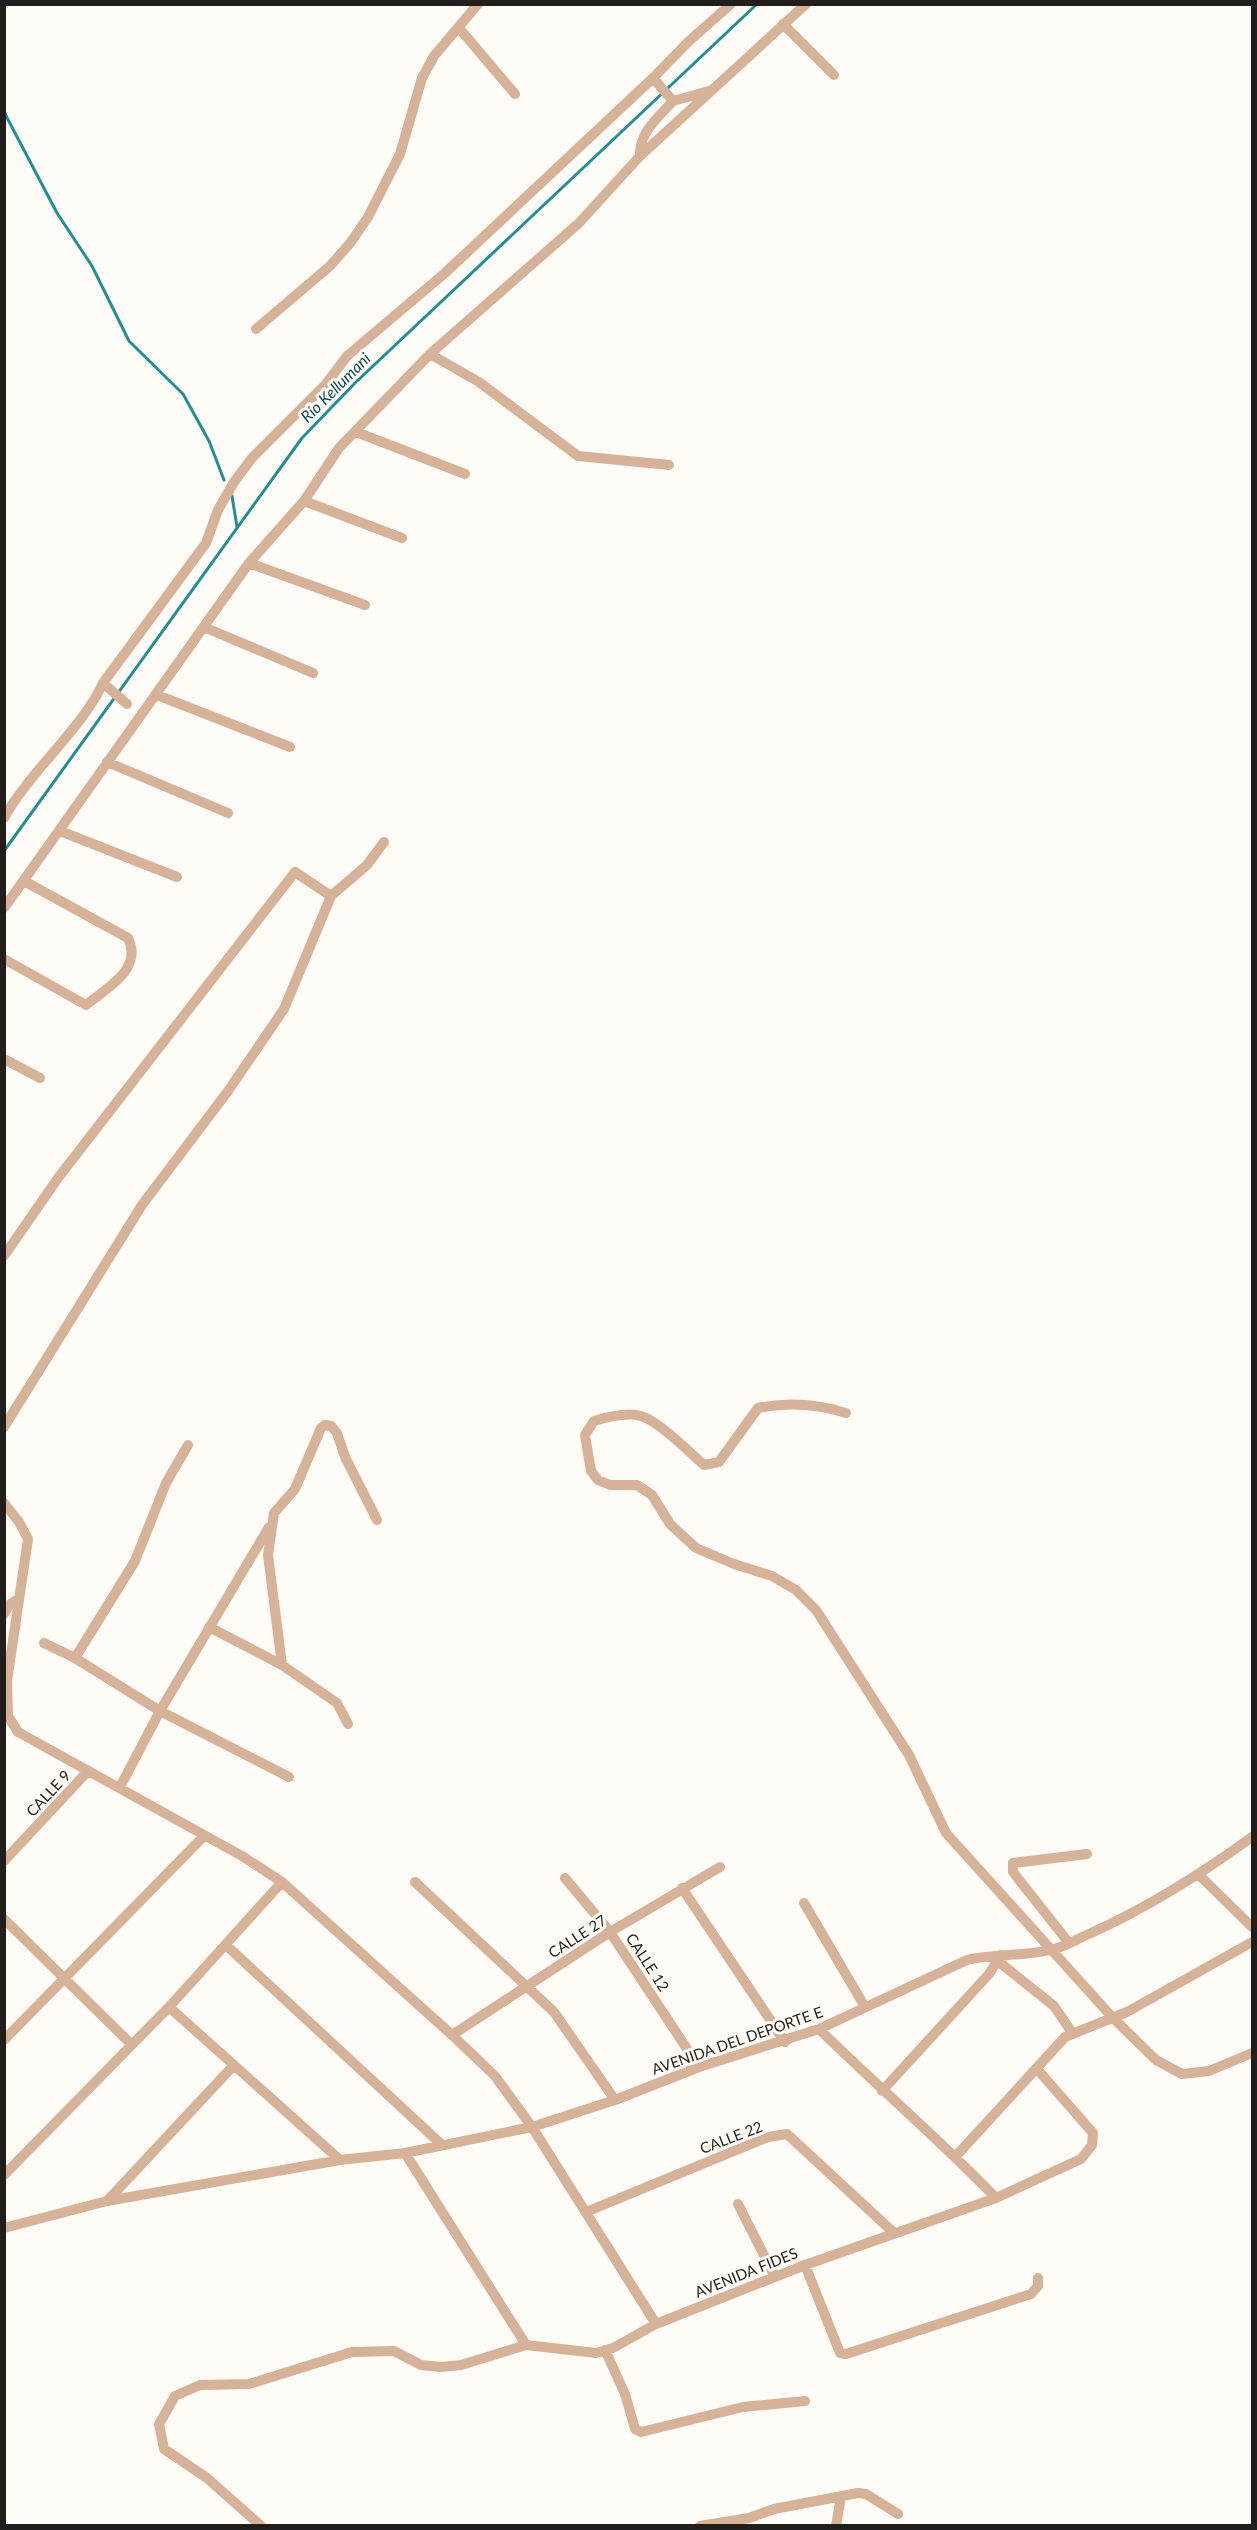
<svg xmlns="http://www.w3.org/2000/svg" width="1257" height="2530" viewBox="0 0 1257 2530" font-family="Lato,sans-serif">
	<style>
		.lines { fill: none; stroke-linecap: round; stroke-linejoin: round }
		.stream { stroke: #218f93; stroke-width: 3 }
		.minor { stroke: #d5b298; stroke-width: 10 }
		.labels { text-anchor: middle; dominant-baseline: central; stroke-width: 6; stroke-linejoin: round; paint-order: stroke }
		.street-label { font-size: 15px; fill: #221e1b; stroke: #fffbf7 }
		.water-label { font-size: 16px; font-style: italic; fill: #084a4c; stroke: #fffbf7 }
	</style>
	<rect width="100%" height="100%" fill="#fffbf7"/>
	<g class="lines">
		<path class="stream" d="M 4,112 L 57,213 L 92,266 L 129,341 L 183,394 L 209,441 L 224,480
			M 232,496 L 237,527
			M 4,851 L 302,438 L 355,383 L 757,4"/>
		<path class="minor" d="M 783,24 L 834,75
			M 459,28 L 515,94
			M 673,101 L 709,91
			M 640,156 C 639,132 658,118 673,101 L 653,78
			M 256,329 L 330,266 L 351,242 L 368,217 L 400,154 L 422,78 L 434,56 L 478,4
			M 430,354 L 479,382 L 578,456 L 669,465
			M 356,432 L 465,474
			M 304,501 L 402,538
			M 249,563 L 365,605
			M 206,628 L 313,673
			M 103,683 L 127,704
			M 157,695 L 290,747
			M 107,762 L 228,813
			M 4,818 C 30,771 82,729 103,683 L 206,543 L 218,510 L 234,482 L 252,458 L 326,384 L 347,356 L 445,273 L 653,78 L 688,42 L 731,4
			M 60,831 L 177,877
			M 4,908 L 249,563 L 304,501 L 339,448 L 430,354 L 579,223 L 640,156 L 806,4
			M 4,959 L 86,1005 C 108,987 143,969 128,938 L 24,881
			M 4,1059 L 40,1078
			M 4,1256 L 58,1178 L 295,872 L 331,896
			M 846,1413 C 817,1404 788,1402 758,1408 L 719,1462 L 704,1465 C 688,1451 660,1422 641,1416 C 627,1412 607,1417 594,1421 L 585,1435 L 591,1471 L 598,1480 L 610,1485 L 637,1485 L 652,1495 L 670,1524 L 696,1548 L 734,1564 L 772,1576 L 796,1590 L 816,1610 L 909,1755 L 946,1833 L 1113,2018 L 1156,2060 L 1182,2074 L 1209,2071 L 1252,2053
			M 4,1427 L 142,1205 L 228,1091 L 284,1009 L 331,896 L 367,865 L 384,842
			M 4,1503 L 19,1522 L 28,1539 L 7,1681 L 8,1716 L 18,1732 L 242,1856 L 282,1882 L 452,2035 L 495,2076 L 532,2127 L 656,2324
			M 4,1614 L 9,1605 L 18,1599
			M 209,1627 L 282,1665
			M 44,1643 L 75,1658 L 160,1711 L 289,1777
			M 75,1658 L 135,1561 L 166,1483 L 188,1445
			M 348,1724 L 337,1703 L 282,1665 L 268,1555 L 274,1513 L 295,1489 L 321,1428 L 325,1425 L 331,1426 L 337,1433 L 345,1457 L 377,1520
			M 120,1787 L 160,1711 L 269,1527
			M 4,1861 L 88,1771
			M 1199,1875 L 1252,1927
			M 565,1878 L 610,1932 L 699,2067
			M 415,1882 L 554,2012 L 615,2100
			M 682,1888 L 785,2042
			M 804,1903 L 865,2007
			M 4,1919 L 131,2044
			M 1069,1943 L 1013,1872 L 1013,1863 L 1087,1854
			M 227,1946 L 441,2144
			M 999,1962 L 1054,2006 L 1073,2034
			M 169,2007 L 340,2160
			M 819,2029 C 877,2086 939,2139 996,2198
			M 452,2035 L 610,1932 L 720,1867
			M 4,2040 L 204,1836
			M 882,2091 L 989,1974 L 1001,1955
			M 405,2153 L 526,2345 L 596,2353 L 613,2348 L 656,2324 L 805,2265 L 996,2198 L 1081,2159 L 1092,2145 L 1093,2133 L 1037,2069
			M 956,2156 L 1065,2037 L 1127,2012 L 1252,1942
			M 4,2175 L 169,2007 L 282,1882
			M 108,2200 L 234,2065
			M 738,2204 L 775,2277
			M 586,2212 L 768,2137 L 787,2134 L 893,2232
			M 4,2228 L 107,2201 L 340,2160 L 405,2153 L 532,2127 L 615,2100 L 699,2067 L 819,2029 L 967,1960 C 995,1953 1026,1957 1054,1949 C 1066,1946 1079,1938 1091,1933 C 1149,1907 1201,1874 1252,1837
			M 805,2265 L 840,2353 L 846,2354 L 1031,2294 L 1038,2286 L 1038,2278
			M 605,2350 L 625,2394 L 635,2429 L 641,2432 L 743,2407 L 805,2401
			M 261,2526 L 207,2478 L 164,2449 L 159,2424 L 175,2396 L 200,2385 L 249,2384 L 352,2352 L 394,2351 L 421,2365 L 441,2367 L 461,2365 L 526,2345
			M 700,2526 L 749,2518 L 774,2509 L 858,2493 L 866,2494 L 898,2514
			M 836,2526 L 841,2496"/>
	</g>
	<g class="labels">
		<g class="street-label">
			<text transform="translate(48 1793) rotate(-47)">CALLE 9</text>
			<text transform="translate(577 1936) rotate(-33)">CALLE 27</text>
			<text transform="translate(648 1962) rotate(57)">CALLE 12</text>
			<text transform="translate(737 2040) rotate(-19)">AVENIDA DEL DEPORTE E</text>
			<text transform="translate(731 2137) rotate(-21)">CALLE 22</text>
			<text transform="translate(746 2272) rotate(-22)">AVENIDA FIDES</text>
		</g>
		<g class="water-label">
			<text transform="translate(335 387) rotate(-45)">Río Kellumani</text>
		</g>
	</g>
	<rect width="1257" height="2530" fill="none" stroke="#221e1b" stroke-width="12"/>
</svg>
